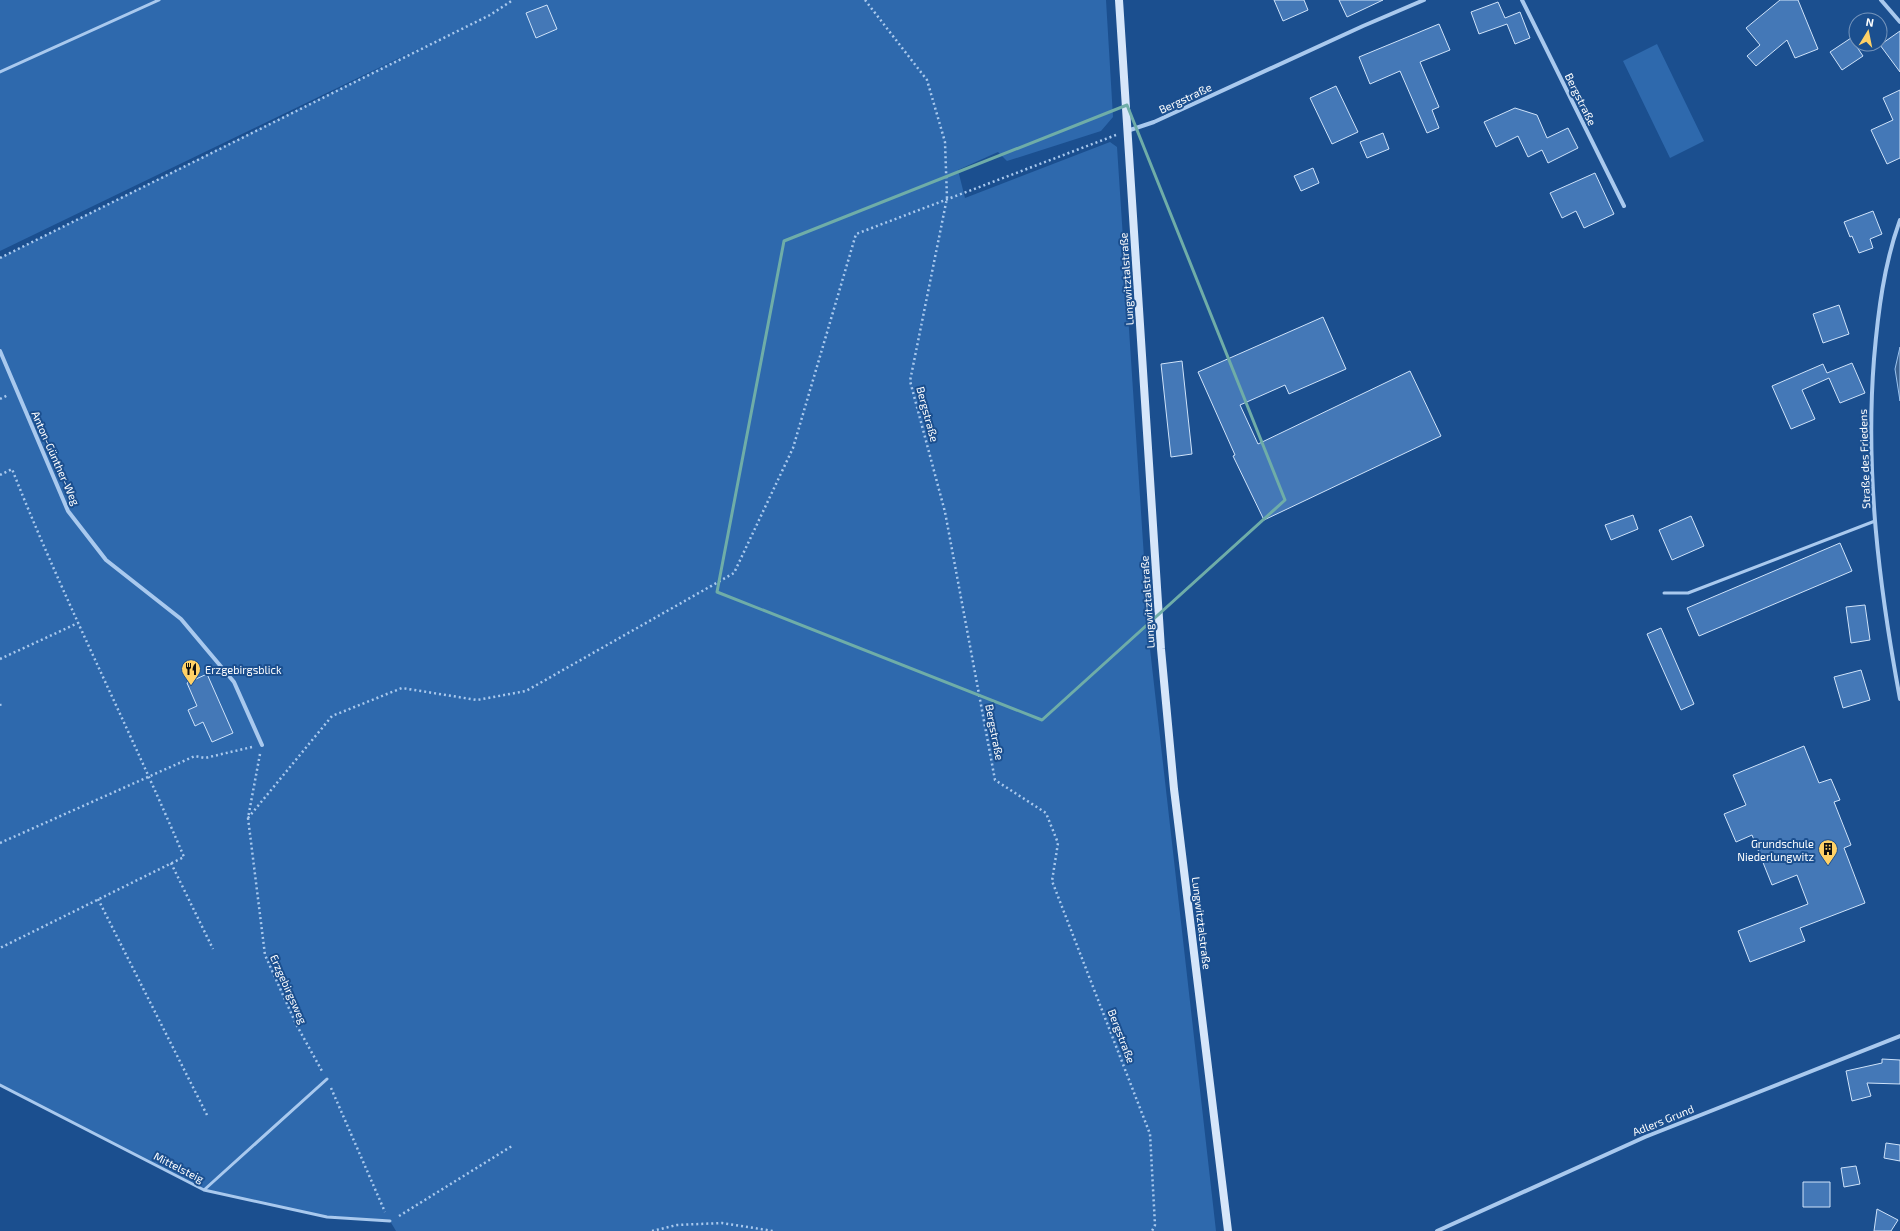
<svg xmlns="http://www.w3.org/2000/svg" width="1900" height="1231" viewBox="0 0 1900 1231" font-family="'Exo 2',sans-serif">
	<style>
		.green { fill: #2e69ad }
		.water { fill: #3c6290; stroke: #9cc4f0 }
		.building { fill: #4478b7; stroke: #cfe3fa }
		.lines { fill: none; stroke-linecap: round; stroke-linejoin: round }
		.path { stroke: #a9c9ee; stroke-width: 2.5; stroke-dasharray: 2 3; stroke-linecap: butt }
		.lane { stroke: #a9c9ee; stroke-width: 3 }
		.street { stroke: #a9c9ee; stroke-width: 4 }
		.secondary { stroke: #d6e6fa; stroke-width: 8 }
		.marked { fill: none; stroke: #6fada8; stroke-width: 3; stroke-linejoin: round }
		.labels { text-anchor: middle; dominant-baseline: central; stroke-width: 4; stroke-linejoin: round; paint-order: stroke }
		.street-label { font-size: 11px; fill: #fff; stroke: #1b4f8f }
		.poi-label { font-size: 11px; fill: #fff; stroke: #1b4f8f; text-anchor: start }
	</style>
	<rect width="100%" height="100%" fill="#1b4f8f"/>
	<path class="green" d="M 0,0 L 1106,0 L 1113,117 L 1101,131 L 1007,161 L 998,152 L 958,170 L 965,198 L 1110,142 L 1117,147 L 1150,649 L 1216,1231 L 396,1231 L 390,1221 L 327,1217 L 204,1190 L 0,1085 L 0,258 L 430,43 L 0,251 Z
		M 1657,44 L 1704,141 L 1670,158 L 1623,61 Z"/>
	<path class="water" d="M 1900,347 L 1900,401 L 1895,369 Z"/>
	<path class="building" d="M 1274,0 L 1304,0 L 1308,10 L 1283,21 Z
		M 1339,0 L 1383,0 L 1347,17 Z
		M 1780,0 L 1798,0 L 1818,49 L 1795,58 L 1787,40 L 1756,66 L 1747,56 L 1760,45 L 1746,28 Z
		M 1498,2 L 1505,18 L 1520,12 L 1530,38 L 1515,44 L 1507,24 L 1479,34 L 1471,12 Z
		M 547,5 L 557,29 L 536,38 L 526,13 Z
		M 1439,24 L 1450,50 L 1420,62 L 1439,107 L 1432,110 L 1439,128 L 1427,133 L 1400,71 L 1370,84 L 1359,57 Z
		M 1900,31 L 1900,72 L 1880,45 Z
		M 1851,38 L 1863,56 L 1842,70 L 1830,52 Z
		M 1336,86 L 1358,132 L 1332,144 L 1310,98 Z
		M 1900,90 L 1900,158 L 1887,164 L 1871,130 L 1893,120 L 1883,98 Z
		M 1515,108 L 1537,115 L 1547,138 L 1568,128 L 1578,148 L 1548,163 L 1542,150 L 1528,157 L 1518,136 L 1496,147 L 1484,122 Z
		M 1383,133 L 1389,149 L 1367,158 L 1360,142 Z
		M 1313,168 L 1319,183 L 1301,191 L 1294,176 Z
		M 1595,173 L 1614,214 L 1584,228 L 1576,211 L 1562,218 L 1550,193 Z
		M 1873,211 L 1882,234 L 1870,239 L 1873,248 L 1859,253 L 1852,236 L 1850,237 L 1844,222 Z
		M 1839,305 L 1849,334 L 1823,343 L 1813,314 Z
		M 1323,317 L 1346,369 L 1289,394 L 1285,385 L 1240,405 L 1258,444 L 1410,371 L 1441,436 L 1264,520 L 1233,456 L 1235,455 L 1198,372 Z
		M 1182,361 L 1192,454 L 1171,457 L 1161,364 Z
		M 1852,363 L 1865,393 L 1840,403 L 1829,378 L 1802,390 L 1815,419 L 1791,429 L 1772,386 L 1823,364 L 1827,373 Z
		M 1633,515 L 1638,529 L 1611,540 L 1605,525 Z
		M 1691,516 L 1704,546 L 1672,560 L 1659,530 Z
		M 1840,543 L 1852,571 L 1699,636 L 1687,608 Z
		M 1865,605 L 1870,640 L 1851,643 L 1846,607 Z
		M 1661,628 L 1694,704 L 1681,710 L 1647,634 Z
		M 1861,670 L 1870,700 L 1843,708 L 1834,677 Z
		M 207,674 L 233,733 L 212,742 L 203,722 L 195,726 L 188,710 L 197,706 L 187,683 Z
		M 1804,746 L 1819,783 L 1831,779 L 1840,800 L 1834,802 L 1851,845 L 1844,848 L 1865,903 L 1800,928 L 1805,941 L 1750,962 L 1738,931 L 1808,904 L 1797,875 L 1772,885 L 1752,835 L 1736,842 L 1724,814 L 1746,805 L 1733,775 Z
		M 1882,1059 L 1900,1060 L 1900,1084 L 1867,1083 L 1871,1096 L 1852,1101 L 1846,1071 L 1882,1063 Z
		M 1886,1143 L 1900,1145 L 1900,1161 L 1884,1158 Z
		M 1856,1166 L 1860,1184 L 1844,1187 L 1841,1168 Z
		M 1803,1182 L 1830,1182 L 1830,1207 L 1803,1207 Z
		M 1877,1209 L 1898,1220 L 1891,1231 L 1874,1231 Z"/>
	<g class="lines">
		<path class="path" d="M 865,0 L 927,80 L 945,142 L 947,198 L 910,381 L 945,512 L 995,780 L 1046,813 L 1058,843 L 1052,881 L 1150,1134 L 1155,1225 L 1152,1231
			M 0,258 L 490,15 L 513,0
			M 0,399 L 8,395
			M 0,475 L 12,469 C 64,601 129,727 184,857 L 0,948
			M 0,659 L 78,623
			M 0,704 L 1,707
			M 260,754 L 248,818 L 265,955 L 296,1024 L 322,1071
			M 248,818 L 332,716 L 402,688 L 477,700 L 526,691 L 734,573 L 793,448 L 856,234 L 1116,135
			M 0,843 L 195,756 L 205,758 L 252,747
			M 171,863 L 213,949
			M 98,899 L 207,1115
			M 331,1088 L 385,1212
			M 399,1216 L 512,1146
			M 652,1231 L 677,1225 L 722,1223 L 773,1231"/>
		<path class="lane" d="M 0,72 L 159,0
			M 1664,593 L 1688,593 L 1875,521
			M 0,1085 L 204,1190 L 327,1217 L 390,1221
			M 204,1190 L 327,1079"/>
		<path class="street" d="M 1522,0 L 1624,206
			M 1881,0 L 1900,22
			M 1127,131 L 1154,122 L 1363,26 L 1424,0
			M 1900,220 C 1884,264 1878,312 1874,359 C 1865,473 1879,586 1900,699
			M 0,351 L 68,511 L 106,560 L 181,619 L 234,682 L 262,745
			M 1437,1231 L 1645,1137 L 1900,1036"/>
		<path class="secondary" d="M 1119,0 L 1161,649 L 1174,789 L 1228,1231"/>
	</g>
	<path class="marked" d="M 1127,105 L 1285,500 L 1042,720 L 717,592 L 784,241 Z"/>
	<defs>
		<g id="restaurant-pin" transform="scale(1)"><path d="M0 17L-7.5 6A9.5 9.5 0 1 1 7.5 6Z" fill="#ffd166" stroke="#1b4f8f"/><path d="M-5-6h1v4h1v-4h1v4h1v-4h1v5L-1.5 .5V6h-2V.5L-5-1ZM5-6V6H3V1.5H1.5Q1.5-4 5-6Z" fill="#111"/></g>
		<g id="building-pin" transform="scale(1)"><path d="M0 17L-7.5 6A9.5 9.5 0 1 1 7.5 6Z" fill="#ffd166" stroke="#1b4f8f"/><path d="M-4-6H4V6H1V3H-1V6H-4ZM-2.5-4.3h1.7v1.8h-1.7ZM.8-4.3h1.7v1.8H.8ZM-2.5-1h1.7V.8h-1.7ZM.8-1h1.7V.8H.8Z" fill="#111"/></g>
	</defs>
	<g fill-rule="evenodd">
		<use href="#restaurant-pin" x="191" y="669"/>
		<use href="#building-pin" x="1828" y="849"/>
	</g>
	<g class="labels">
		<g class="street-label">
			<text transform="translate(1185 98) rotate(-25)">Bergstraße</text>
			<text transform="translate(1581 99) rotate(64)">Bergstraße</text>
			<text transform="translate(1126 279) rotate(-94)">Lungwitztalstraße</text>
			<text transform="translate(928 414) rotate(75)">Bergstraße</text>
			<text transform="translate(56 458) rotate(66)">Anton-Günther-Weg</text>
			<text transform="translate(1864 459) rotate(-92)">Straße des Friedens</text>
			<text transform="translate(1147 602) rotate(-94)">Lungwitztalstraße</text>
			<text transform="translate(995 732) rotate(79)">Bergstraße</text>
			<text transform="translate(1202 923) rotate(83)">Lungwitztalstraße</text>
			<text transform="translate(289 989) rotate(66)">Erzgebirgsweg</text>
			<text transform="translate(1122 1036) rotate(69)">Bergstraße</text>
			<text transform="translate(1663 1120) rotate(-22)">Adlers Grund</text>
			<text transform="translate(179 1167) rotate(27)">Mittelsteig</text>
		</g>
		<g class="poi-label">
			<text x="205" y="669">Erzgebirgsblick</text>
			<text x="1814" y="843" text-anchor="end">Grundschule<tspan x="1814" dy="13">Niederlungwitz</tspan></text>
		</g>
	</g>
	<g transform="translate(1868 32) rotate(10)"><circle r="19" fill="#1b4f8f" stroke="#7695bc"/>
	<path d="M0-3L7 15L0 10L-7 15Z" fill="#ffd166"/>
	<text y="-6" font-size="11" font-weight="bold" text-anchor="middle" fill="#ffffff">N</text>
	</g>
</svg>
